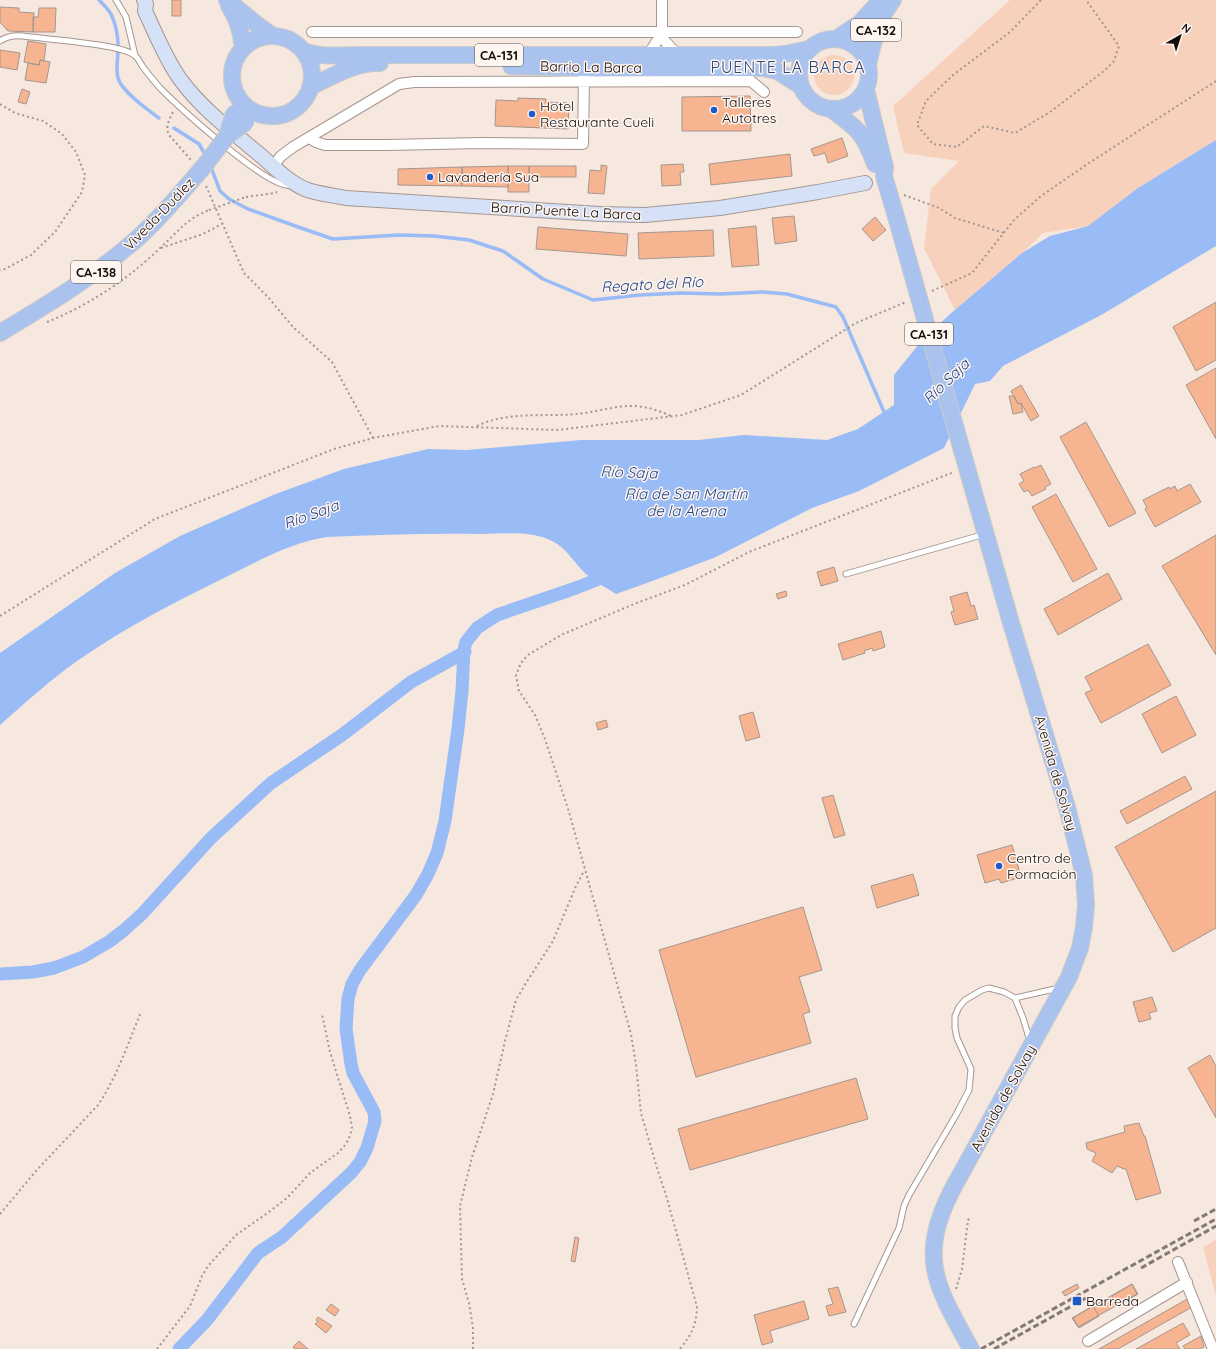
<svg xmlns="http://www.w3.org/2000/svg" width="1216" height="1349" viewBox="0 0 1216 1349" font-family="Quicksand,sans-serif">
	<style>
		.green { fill: #f8d1bc }
		.water { fill: #99bbf6 }
		.lines { fill: none; stroke-linecap: round; stroke-linejoin: round }
		.stream { stroke: #99bbf6; stroke-width: 3.5 }
		.canal { stroke: #99bbf6; stroke-width: 13 }
		.building { fill: #f7b490; stroke: #a5968f }
		.lane-casing { stroke: #a5968f; stroke-width: 7 }
		.street-casing { stroke: #a5968f; stroke-width: 12 }
		.secondary-casing { stroke: #a5968f; stroke-width: 16 }
		.primary-casing { stroke: #cbcac9; stroke-width: 18 }
		.path { stroke: #a29791; stroke-width: 2; stroke-dasharray: 2 3; stroke-linecap: butt }
		.lane { stroke: #fff; stroke-width: 5 }
		.street { stroke: #fff; stroke-width: 10 }
		.secondary { stroke: #d4e1f7; stroke-width: 14 }
		.primary { stroke: #aac3ee; stroke-width: 16 }
		.rail { stroke: #847a75; stroke-width: 3; stroke-dasharray: 6 3; stroke-linecap: butt }
		.primary-bridge-casing { stroke: #cbcac9; stroke-width: 18; stroke-linecap: butt }
		.path-bridge { stroke: #a29791; stroke-width: 2; stroke-dasharray: 2 3; stroke-linecap: butt }
		.primary-bridge { stroke: #aac3ee; stroke-width: 16 }
		.poi-dot { fill: #1f5bc8; stroke: #fff5f0; stroke-width: 1.5 }
		.labels { text-anchor: middle; dominant-baseline: central; stroke-width: 3; stroke-linejoin: round; paint-order: stroke }
		.shield { fill: #fff5f0; stroke: #595350; stroke-width: 1 }
		.shield-label { font-size: 13px; font-weight: bold; fill: #120d0b }
		.street-label { font-size: 14px; fill: #120d0b; stroke: #fff5f0 }
		.poi-label { font-size: 14px; fill: #120d0b; stroke: #fff5f0; text-anchor: start }
		.water-label { font-size: 15px; font-style: italic; fill: #20468a; stroke: #fff5f0 }
		.quarter-label { font-size: 16px; letter-spacing: 1px; fill: #2a4981; stroke: #fff5f0 }
	</style>
	<rect width="100%" height="100%" fill="#f6e7df"/>
	<path class="green" d="M 1010,0 L 1216,0 L 1216,140 L 1138,188 L 1088,226 L 1043,233 L 1022,253 L 955,310 L 924,248 L 931,189 L 959,161 L 904,153 L 893,106 Z
		M814 75a20 20 0 1 1 40 0a20 20 0 1 1-40 0Z
		M 1216,1240 L 1216,1296 L 1203,1247 Z"/>
	<path class="water" d="M 1216,140 L 1216,246 L 1103,314 L 1003,366 L 990,381 L 975,384 L 944,448 L 859,491 L 812,508 L 716,557 L 655,580 L 616,594 C 607,588 594,581 586,574 C 575,564 567,549 554,542 C 532,530 503,534 479,534 C 428,533 378,535 327,537 C 292,542 260,560 228,576 C 175,602 126,627 77,661 C 50,680 25,703 0,725 L 0,653 L 115,573 L 180,536 L 273,495 L 344,469 L 428,449 L 467,450 L 581,440 L 699,440 L 744,435 L 827,440 L 858,429 L 894,405 L 894,375 L 919,344 L 949,315 L 1022,253 L 1050,236 L 1088,226 L 1138,188 Z"/>
	<g class="lines">
		<path class="stream" d="M 99,0 C 103,4 108,9 111,14 C 115,22 118,35 118,44 C 119,55 115,67 118,78 C 122,92 148,110 159,118
			M 174,128 L 199,144 L 206,156
			M 211,167 L 220,191 L 229,199 L 248,209 L 301,228 L 333,239 L 399,235 L 434,236 L 469,240 L 503,251 L 543,279 L 593,300 L 640,295 L 681,293 L 720,294 L 763,292 L 787,294 L 836,307 L 843,317 L 884,412 L 887,415"/>
		<path class="canal" d="M 0,974 L 33,972 L 54,968 L 83,957 L 110,941 L 123,931 L 142,914 L 211,838 L 271,783 L 342,735 L 411,682 L 465,652
			M 179,1349 L 207,1320 L 258,1253 L 282,1237 L 351,1173 L 360,1162 L 367,1148 L 375,1121 L 374,1112 L 353,1073 L 351,1064 L 346,1029 L 348,999 L 352,984 L 360,970 L 416,895 L 428,874 L 437,853 L 445,821 L 458,729 L 462,691 L 464,650 L 466,642 L 477,628 L 497,615 L 576,588 L 611,574"/>
	</g>
	<path class="building" d="M 172,0 L 181,0 L 181,16 L 172,16 Z
		M 0,7 L 19,8 L 19,12 L 34,13 L 33,32 L 8,31 L 0,22 Z
		M 39,8 L 56,8 L 55,32 L 33,32 L 33,17 L 38,17 Z
		M 28,41 L 46,44 L 44,61 L 40,60 L 39,65 L 24,62 Z
		M 0,50 L 20,53 L 17,70 L 0,67 Z
		M 40,60 L 50,62 L 46,83 L 25,80 L 28,63 L 39,65 Z
		M 22,89 L 30,92 L 26,104 L 18,102 Z
		M 750,96 L 751,131 L 682,131 L 682,97 Z
		M 518,98 L 546,99 L 546,102 L 569,103 L 568,129 L 495,126 L 496,100 L 518,101 Z
		M 842,138 L 848,156 L 828,163 L 825,153 L 814,156 L 811,149 Z
		M 790,154 L 792,176 L 711,185 L 709,164 Z
		M 683,164 L 684,172 L 680,172 L 681,185 L 662,186 L 661,165 Z
		M 601,165 L 607,166 L 604,194 L 588,193 L 590,170 L 601,171 Z
		M 508,166 L 508,187 L 462,186 L 462,167 Z
		M 508,166 L 529,166 L 529,192 L 508,192 Z
		M 529,166 L 576,166 L 576,177 L 529,177 Z
		M 462,167 L 462,186 L 398,185 L 398,169 Z
		M 794,216 L 797,241 L 775,244 L 772,218 Z
		M 875,217 L 886,230 L 873,241 L 862,229 Z
		M 756,226 L 759,265 L 732,267 L 728,229 Z
		M 538,227 L 628,234 L 626,256 L 536,249 Z
		M 713,230 L 714,256 L 639,259 L 638,233 Z
		M 1216,302 L 1216,360 L 1196,371 L 1173,327 Z
		M 1216,368 L 1216,439 L 1186,385 Z
		M 1021,385 L 1039,416 L 1031,421 L 1021,403 L 1018,404 L 1011,391 Z
		M 1009,396 L 1014,396 L 1018,404 L 1021,403 L 1023,412 L 1013,414 Z
		M 1086,422 L 1136,513 L 1109,527 L 1060,437 Z
		M 1041,465 L 1051,484 L 1045,487 L 1046,489 L 1032,496 L 1028,490 L 1024,492 L 1019,484 L 1024,481 L 1020,474 L 1034,467 L 1035,468 Z
		M 1190,484 L 1201,502 L 1155,527 L 1145,509 L 1147,508 L 1143,500 L 1169,487 L 1170,489 L 1175,486 L 1177,491 Z
		M 1056,494 L 1097,569 L 1073,582 L 1032,507 Z
		M 1216,535 L 1216,655 L 1162,566 Z
		M 834,567 L 838,581 L 821,586 L 817,572 Z
		M 1108,573 L 1122,599 L 1058,635 L 1044,609 Z
		M 786,591 L 787,596 L 778,599 L 776,594 Z
		M 967,592 L 971,606 L 974,605 L 978,619 L 955,625 L 951,612 L 954,611 L 950,597 Z
		M 881,631 L 885,647 L 873,651 L 872,648 L 864,651 L 865,653 L 843,660 L 838,644 Z
		M 1148,644 L 1171,685 L 1101,723 L 1085,693 L 1092,690 L 1085,677 Z
		M 1176,696 L 1196,735 L 1162,753 L 1142,714 Z
		M 753,712 L 760,737 L 746,741 L 739,716 Z
		M 606,720 L 608,727 L 598,730 L 596,723 Z
		M 1185,776 L 1192,789 L 1127,824 L 1120,811 Z
		M 1216,791 L 1216,928 L 1173,952 L 1115,847 Z
		M 833,795 L 845,835 L 834,838 L 822,798 Z
		M 1012,845 L 1021,877 L 1001,883 L 999,879 L 985,883 L 977,855 Z
		M 913,874 L 919,895 L 877,908 L 871,886 Z
		M 803,907 L 822,970 L 799,977 L 810,1012 L 803,1014 L 811,1043 L 696,1077 L 659,950 Z
		M 1152,997 L 1157,1011 L 1149,1013 L 1151,1019 L 1139,1022 L 1133,1002 Z
		M 1210,1055 L 1216,1066 L 1216,1118 L 1188,1068 Z
		M 856,1078 L 868,1119 L 690,1170 L 678,1129 Z
		M 1139,1123 L 1144,1136 L 1145,1136 L 1161,1193 L 1136,1200 L 1126,1169 L 1124,1169 L 1117,1166 L 1112,1173 L 1092,1161 L 1096,1153 L 1087,1149 L 1086,1143 L 1125,1132 L 1124,1126 Z
		M 575,1237 L 579,1238 L 575,1262 L 571,1261 Z
		M 1077,1284 L 1079,1288 L 1065,1296 L 1062,1292 Z
		M 1132,1284 L 1138,1294 L 1118,1306 L 1112,1296 Z
		M 1132,1284 L 1137,1294 L 1078,1327 L 1072,1318 Z
		M 838,1287 L 846,1312 L 829,1316 L 826,1306 L 833,1304 L 828,1289 Z
		M 1189,1298 L 1192,1307 L 1118,1349 L 1099,1349 Z
		M 804,1301 L 809,1319 L 770,1331 L 773,1342 L 762,1345 L 754,1315 Z
		M 331,1304 L 339,1310 L 335,1316 L 326,1310 Z
		M 1093,1306 L 1099,1316 L 1079,1328 L 1073,1318 Z
		M 318,1317 L 332,1326 L 326,1333 L 315,1324 L 318,1321 L 316,1320 Z
		M 1183,1323 L 1190,1335 L 1176,1343 L 1180,1349 L 1136,1349 Z
		M 1201,1336 L 1204,1347 L 1200,1349 L 1185,1349 L 1183,1346 Z
		M 299,1341 L 308,1349 L 295,1349 L 293,1347 Z"/>
	<g class="lines">
		<g class="lane-casing">
			<path id="lane" d="M 116,0 L 126,17 L 135,55
				M 0,41 C 7,36 15,35 23,36 C 44,39 121,44 134,55 C 138,57 140,63 143,67 C 148,74 154,81 160,88 C 177,105 269,190 290,185
				M 846,574 L 985,534
				M 1015,998 L 1059,988
				M 854,1324 L 899,1228 L 904,1206 L 909,1195 L 956,1115 L 969,1090 L 971,1069 L 957,1038 L 955,1028 L 955,1016 L 959,1007 L 965,1000 L 982,990 L 989,988 L 1004,992 L 1015,998 L 1023,1018 L 1030,1041"/>
		</g>
		<g class="street-casing">
			<path id="street" d="M 662,0 L 662,38 L 678,55
				M 312,32 L 797,32
				M 648,55 L 657,41 L 662,38
				M 309,138 L 316,142 L 325,145 L 387,145 L 481,143 L 583,144 L 584,76
				M 273,166 L 281,156 L 293,147 L 399,84 L 414,82 L 751,81 L 764,92
				M 1178,1262 L 1213,1349
				M 1088,1341 L 1187,1282"/>
		</g>
		<g class="secondary-casing">
			<path id="secondary" d="M 144,0 L 146,4 L 145,11 C 156,34 165,58 180,79 C 201,108 231,131 259,154 C 273,166 287,181 305,189 C 317,194 333,195 346,198 L 600,214 L 645,215 L 720,208 L 818,192 L 865,183"/>
		</g>
		<g class="primary-casing">
			<path id="primary" d="M 227,0 L 260,27 L 273,36
				M 229,6 C 238,19 241,32 243,47
				M232 76a40 40 0 1 1 80 0a40 40 0 1 1-80 0Z
				M799 74a35 35 0 1 1 70 0a35 35 0 1 1-70 0Z
				M 836,39 L 860,23 L 881,0
				M 303,51 C 322,58 341,55 361,55 L 774,55 L 785,54 L 809,49
				M 868,64 C 874,40 877,21 893,0
				M 511,66 L 585,68 L 763,68 L 777,71 L 801,86
				M 310,87 C 331,77 355,62 380,63
				M 866,90 L 885,167 L 884,176 L 897,220
				M 831,109 C 858,129 863,132 875,164
				M 0,333 C 43,307 87,281 126,248 C 146,232 163,213 180,194
				M 961,447 L 1011,623 L 1067,807 L 1084,875 L 1086,905 L 1084,927 L 1080,948 L 1069,977 L 952,1190 C 917,1259 937,1287 971,1349"/>
		</g>
		<path class="path" d="M 1041,0 L 1010,32 L 953,75 L 926,101 L 917,125 L 933,144 L 957,147 L 984,126 L 1015,133 L 1050,112 L 1104,71 L 1114,61 L 1119,46 L 1086,0
			M 0,104 L 15,113 L 43,121 L 62,134 L 76,152 L 85,175 L 82,192 L 55,232 L 31,255 L 5,269 L 0,270
			M 173,112 C 169,120 165,127 169,135 L 191,160
			M 206,186 L 244,273 L 268,297 L 293,327 L 332,362 L 373,438
			M 904,195 L 939,208 L 955,218 L 1004,233
			M 246,197 L 275,193 L 277,192
			M 161,248 L 203,234 L 222,224
			M 932,291 L 972,273 L 1014,220 L 1041,196 L 1089,163 L 1216,81
			M 47,322 C 89,305 127,280 159,249 C 177,233 186,219 209,210
			M 477,426 C 508,411 544,417 577,414 C 597,412 616,405 636,406 C 648,407 660,411 671,416
			M 0,616 L 155,519 L 334,449 L 373,438 L 439,426 L 557,430 L 682,415 L 741,395 L 856,323 L 906,302
			M 0,1214 L 36,1171 L 98,1105 C 117,1077 128,1043 141,1012
			M 956,1289 L 962,1269 L 968,1220 L 972,1218
			M 157,1349 L 190,1306 L 202,1276 L 208,1266 L 236,1235 L 269,1212 L 287,1198 L 310,1173 L 338,1153 L 346,1144 L 350,1136 L 352,1127 L 350,1116 L 330,1052 L 322,1014
			M 473,1349 L 473,1328 L 469,1303 L 462,1279 L 460,1206 L 472,1157 L 493,1094 L 505,1041 L 516,1000 L 526,983 L 553,941 L 576,886 L 584,871
			M 680,1349 C 692,1333 696,1327 697,1307 L 666,1195 L 657,1168 L 641,1113 L 636,1065 L 631,1034 L 569,812 L 545,739 L 535,715 L 519,691 L 516,675 L 521,663 L 528,655 L 561,635 L 634,604 L 685,585 L 749,552 L 954,472"/>
		<use href="#lane" class="lane"/>
		<use href="#street" class="street"/>
		<use href="#secondary" class="secondary"/>
		<use href="#primary" class="primary"/>
		<path class="rail" d="M 1194,1221 L 1216,1209
			M 1141,1268 L 1216,1226
			M 981,1349 L 1216,1219
			M 994,1349 L 1086,1298"/>
		<g class="primary-bridge-casing">
			<path id="primary-bridge" d="M 227,136 L 234,113
				M 180,194 L 205,165 L 227,136 L 246,122
				M 897,220 L 961,447"/>
		</g>
		<path class="path-bridge" d="M 209,210 L 246,197"/>
		<use href="#primary-bridge" class="primary-bridge"/>
	</g>
	<g class="poi-dot">
		<circle cx="714" cy="110" r="4"/>
		<circle cx="532" cy="114" r="4"/>
		<circle cx="430" cy="177" r="4"/>
		<circle cx="999" cy="866" r="4"/>
		<rect x="1072" y="1296" width="10" height="10" rx="2"/>
	</g>
	<g class="labels">
		<g class="shield">
			<rect x="851" y="19" width="50" height="22" rx="3"/>
			<rect x="475" y="44" width="48" height="22" rx="3"/>
			<rect x="71" y="261" width="50" height="22" rx="3"/>
			<rect x="905" y="323" width="48" height="22" rx="3"/>
		</g>
		<g class="shield-label">
			<text x="876" y="30">CA-132</text>
			<text x="499" y="55">CA-131</text>
			<text x="96" y="272">CA-138</text>
			<text x="929" y="334">CA-131</text>
		</g>
		<g class="street-label">
			<text transform="translate(591 67) rotate(1)">Barrio La Barca</text>
			<text transform="translate(566 211) rotate(3)">Barrio Puente La Barca</text>
			<text transform="translate(159 214) rotate(-46)">Viveda-Duález</text>
			<text transform="translate(1056 773) rotate(74)">Avenida de Solvay</text>
			<text transform="translate(1003 1098) rotate(-61)">Avenida de Solvay</text>
		</g>
		<g class="poi-label">
			<text x="722" y="102">Talleres<tspan x="722" dy="16">Autotres</tspan></text>
			<text x="540" y="106">Hotel<tspan x="540" dy="16">Restaurante Cueli</tspan></text>
			<text x="438" y="177">Lavandería Sua</text>
			<text x="1007" y="858">Centro de<tspan x="1007" dy="16">Formación</tspan></text>
			<text x="1086" y="1301">Barreda</text>
		</g>
		<g class="water-label">
			<text transform="translate(652 284) rotate(-3)">Regato del Río</text>
			<text transform="translate(946 381) rotate(-44)">Río Saja</text>
			<text transform="translate(629 472) rotate(2)">Río Saja</text>
			<text x="686" y="493">Ría de San Martín<tspan x="686" dy="17">de la Arena</tspan></text>
			<text transform="translate(311 514) rotate(-20)">Río Saja</text>
		</g>
		<g class="quarter-label">
			<text x="788" y="67">PUENTE LA BARCA</text>
		</g>
	</g>
	<g transform="translate(1180 36) rotate(39)" stroke="#fff5f0" stroke-width="3" paint-order="stroke">
	<path d="M0-3L7 15L0 10L-7 15Z" fill="#120d0b"/>
	<text y="-6" font-size="11" font-weight="bold" text-anchor="middle" fill="#120d0b">N</text>
	</g>
</svg>
